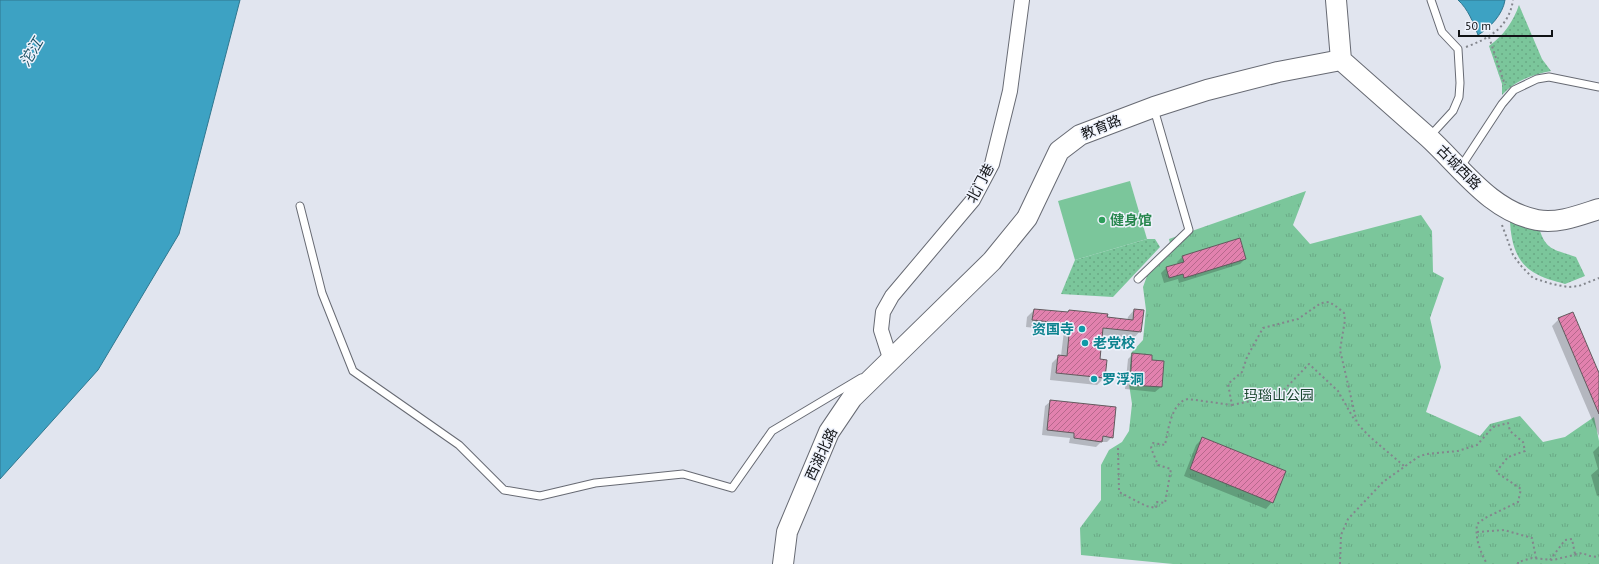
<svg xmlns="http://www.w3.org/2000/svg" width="1599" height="564" viewBox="0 0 1599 564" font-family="'PT Sans','Noto Sans SC',sans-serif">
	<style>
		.grass { fill: url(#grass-dots) }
		.park { fill: url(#park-tufts) }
		.garden { fill: #7bc69b }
		.water { fill: #3da2c3; stroke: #30778f }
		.shadow { fill: #0003 }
		.building { fill: url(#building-hatch); stroke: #635a5e }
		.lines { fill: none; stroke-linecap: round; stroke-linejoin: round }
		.lane-casing { stroke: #676a73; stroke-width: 9 }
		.street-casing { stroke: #676a73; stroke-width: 16 }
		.secondary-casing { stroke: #676a73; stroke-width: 22 }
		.path { stroke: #83868d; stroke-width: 2; stroke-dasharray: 2 3; stroke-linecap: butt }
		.lane { stroke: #fff; stroke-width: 7 }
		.street { stroke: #fff; stroke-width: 14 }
		.secondary { stroke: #fff; stroke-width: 20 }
		.leisure-dot { fill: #2e9e5b; stroke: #eef2fc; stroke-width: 1.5 }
		.culture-dot { fill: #0f9aa8; stroke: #eef2fc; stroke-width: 1.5 }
		.labels { text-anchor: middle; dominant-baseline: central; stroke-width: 3; stroke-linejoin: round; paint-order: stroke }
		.street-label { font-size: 14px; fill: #101215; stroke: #eef2fc }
		.leisure-label { font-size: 14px; font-weight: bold; fill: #27864d; stroke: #eef2fc; text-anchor: start }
		.culture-label { font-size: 14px; font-weight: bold; fill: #0d838f; stroke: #eef2fc; text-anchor: start }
		.park-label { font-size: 14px; fill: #1b4730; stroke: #eef2fc }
		.water-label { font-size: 15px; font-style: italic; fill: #1c5365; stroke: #eef2fc }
	</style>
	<defs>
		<pattern id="grass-dots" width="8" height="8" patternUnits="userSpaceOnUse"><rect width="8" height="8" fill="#7bc69b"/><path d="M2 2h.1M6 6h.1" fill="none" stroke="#69a985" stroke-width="1.8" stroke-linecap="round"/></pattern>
		<pattern id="park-tufts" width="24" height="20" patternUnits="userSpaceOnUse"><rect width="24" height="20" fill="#7bc69b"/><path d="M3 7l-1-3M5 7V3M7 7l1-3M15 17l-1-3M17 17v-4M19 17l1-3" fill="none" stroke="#69a985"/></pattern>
		<pattern id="building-hatch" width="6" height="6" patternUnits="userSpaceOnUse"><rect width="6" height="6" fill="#e281ae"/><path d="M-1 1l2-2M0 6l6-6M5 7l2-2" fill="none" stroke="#b6688c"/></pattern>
	</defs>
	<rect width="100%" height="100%" fill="#e1e5ef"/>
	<path class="grass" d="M 1519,5 L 1542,59 L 1551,71 C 1532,75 1516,80 1502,95 L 1502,84 L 1489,46 C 1504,35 1513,22 1519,5 Z
		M 1510,221 L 1539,228 C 1546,251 1554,249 1576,257 L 1585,276 L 1565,284 C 1555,281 1542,278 1533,272 C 1515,261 1511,240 1510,221 Z
		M 1147,239 L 1155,239 L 1160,247 L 1113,297 L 1061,294 L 1075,260 Z"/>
	<path class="park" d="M 1306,191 L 1293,225 L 1310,244 L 1421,215 L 1432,231 L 1433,272 L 1444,278 L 1430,318 L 1441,367 L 1426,412 L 1480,436 L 1490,424 L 1520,416 L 1543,442 L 1565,437 L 1594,417 L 1599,441 L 1599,564 L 1173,564 L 1081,555 L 1080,528 L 1101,500 L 1101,465 L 1109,450 L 1122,442 L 1129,431 L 1132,404 L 1129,384 L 1131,353 L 1143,340 L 1146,310 L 1143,287 L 1147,276 L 1172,252 L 1169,239 Z"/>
	<path class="garden" d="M 1130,181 L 1147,239 L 1075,260 L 1058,201 Z"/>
	<path class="water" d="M 0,0 L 240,0 L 179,234 L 98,370 L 0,479 Z
		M 1458,0 L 1505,0 C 1503,14 1490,28 1478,35 C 1473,22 1468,9 1458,0 Z"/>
	<path class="shadow" d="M 1182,257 L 1245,259 L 1240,264 L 1179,283 L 1178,279 L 1164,283 L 1161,273 L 1166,268 L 1178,265 L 1177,262 Z
		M 1034,310 L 1127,321 L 1128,317 L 1134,310 L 1140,331 L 1134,338 L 1101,335 L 1099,360 L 1104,378 L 1097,385 L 1050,380 L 1052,363 L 1059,356 L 1061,356 L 1064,331 L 1026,327 L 1027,317 Z
		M 1559,319 L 1597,371 L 1599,370 L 1599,436 L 1552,326 Z
		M 1133,354 L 1150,361 L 1161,387 L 1155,392 L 1125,389 L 1128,359 Z
		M 1051,401 L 1112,437 L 1107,442 L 1101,442 L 1096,447 L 1069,443 L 1070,438 L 1042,435 L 1045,406 Z
		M 1203,438 L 1272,502 L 1266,509 L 1184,476 L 1196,445 Z
		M 1599,446 L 1599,495 L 1597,496 L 1591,475 L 1598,469 L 1593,452 Z"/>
	<path class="building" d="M 1240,238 L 1246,259 L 1184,278 L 1183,274 L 1169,278 L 1166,267 L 1184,262 L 1182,256 Z
		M 1034,309 L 1068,312 L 1069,310 L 1108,314 L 1107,317 L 1133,320 L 1134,309 L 1144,310 L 1141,332 L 1103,328 L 1100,359 L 1107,360 L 1105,378 L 1056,373 L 1058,355 L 1067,356 L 1070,324 L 1032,320 Z
		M 1573,312 L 1599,373 L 1599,414 L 1558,318 Z
		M 1132,353 L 1152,355 L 1152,360 L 1164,361 L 1162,387 L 1130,385 Z
		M 1050,400 L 1116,407 L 1113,438 L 1103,436 L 1102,442 L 1074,438 L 1074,433 L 1047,430 Z
		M 1202,437 L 1286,471 L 1273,503 L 1190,469 Z"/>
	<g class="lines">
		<g class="lane-casing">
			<path id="lane" d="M 1430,136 L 1453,111 L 1459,97 L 1460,83 L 1458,49 L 1442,32 L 1431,0
				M 1460,168 L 1502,104 L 1514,90 L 1537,79 L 1549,77 L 1599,87
				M 300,206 L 322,293 L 353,371 L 459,445 L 504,490 L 540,496 L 595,483 L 683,474 L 732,488 L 772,431 L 861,378
				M 1138,279 L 1189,230 L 1154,109"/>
		</g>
		<g class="street-casing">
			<path id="street" d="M 891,361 L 881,330 L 883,312 L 892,296 L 973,200 L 992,164 L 1010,91 L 1022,0"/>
		</g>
		<g class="secondary-casing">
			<path id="secondary" d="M 1336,0 L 1341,60
				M 1341,60 C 1370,86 1399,111 1428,137 C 1461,167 1490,211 1537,220 C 1558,224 1580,215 1599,209
				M 783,564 L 787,532 L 829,432 L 852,398 L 992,261 L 1027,218 L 1059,151 L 1080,135 L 1154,107 L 1207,90 L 1278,72 L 1341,60"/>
		</g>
		<path class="path" d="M 1489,37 L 1505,85
			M 1466,47 C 1490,38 1509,27 1513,0
			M 1502,225 L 1513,255 L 1522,267 L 1533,278 L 1552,284 L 1568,287 L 1579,286 L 1599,278
			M 1232,405 L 1279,395 L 1309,364 L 1338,391 L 1355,421
			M 1118,448 L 1119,492 L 1146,506 L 1156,508 L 1157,502 L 1165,503 L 1171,469 L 1158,465 L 1151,448 L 1153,443 L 1165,445 C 1168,432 1171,402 1188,399 L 1232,405 L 1228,384 L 1242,372 L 1247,357 L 1263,328 L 1298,319 L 1321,303 L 1329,302 L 1337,307 L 1344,313 L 1345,320 L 1340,350 L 1357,423 C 1371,440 1389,452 1405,467
			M 1477,532 L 1504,530 L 1532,538 L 1536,558
			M 1550,560 L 1565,540 L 1572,539 L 1575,554
			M 1340,564 L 1341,535 L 1348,519 L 1383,482 L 1418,457 L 1426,454 L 1458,451 L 1477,445 L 1493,427 L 1508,423 L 1510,431 L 1523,442 L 1525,451 L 1508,457 L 1496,472 L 1521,489 L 1518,502 L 1485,518 L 1477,524 C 1475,539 1480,551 1487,564
			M 1518,564 L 1518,562 L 1532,558 L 1553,560 L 1582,553 L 1590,556 L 1599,557"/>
		<use href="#lane" class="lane"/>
		<use href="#street" class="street"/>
		<use href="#secondary" class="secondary"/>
	</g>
	<circle class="leisure-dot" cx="1102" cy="220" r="4"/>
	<g class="culture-dot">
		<circle cx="1082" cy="329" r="4"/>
		<circle cx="1085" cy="343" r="4"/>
		<circle cx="1094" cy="379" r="4"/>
	</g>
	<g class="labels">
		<g class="street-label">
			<text transform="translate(1101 127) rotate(-22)">教育路</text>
			<text transform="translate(1459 167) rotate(45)">古城西路</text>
			<text transform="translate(980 183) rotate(-62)">北门巷</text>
			<text transform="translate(821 454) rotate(-65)">西湖北路</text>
		</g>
		<g class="leisure-label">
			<text x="1110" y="220">健身馆</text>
		</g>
		<g class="culture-label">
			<text x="1074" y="329" text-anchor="end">资国寺</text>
			<text x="1093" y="343">老党校</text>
			<text x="1102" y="379">罗浮洞</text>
		</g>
		<g class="park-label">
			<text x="1279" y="395">玛瑙山公园</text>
		</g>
		<g class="water-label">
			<text transform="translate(31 52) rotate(-59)">沱江</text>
		</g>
	</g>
	<path d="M1459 30v6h93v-6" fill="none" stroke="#101215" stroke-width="2"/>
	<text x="1465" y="30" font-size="12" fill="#101215" stroke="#eef2fc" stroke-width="3" paint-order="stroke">50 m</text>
</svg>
